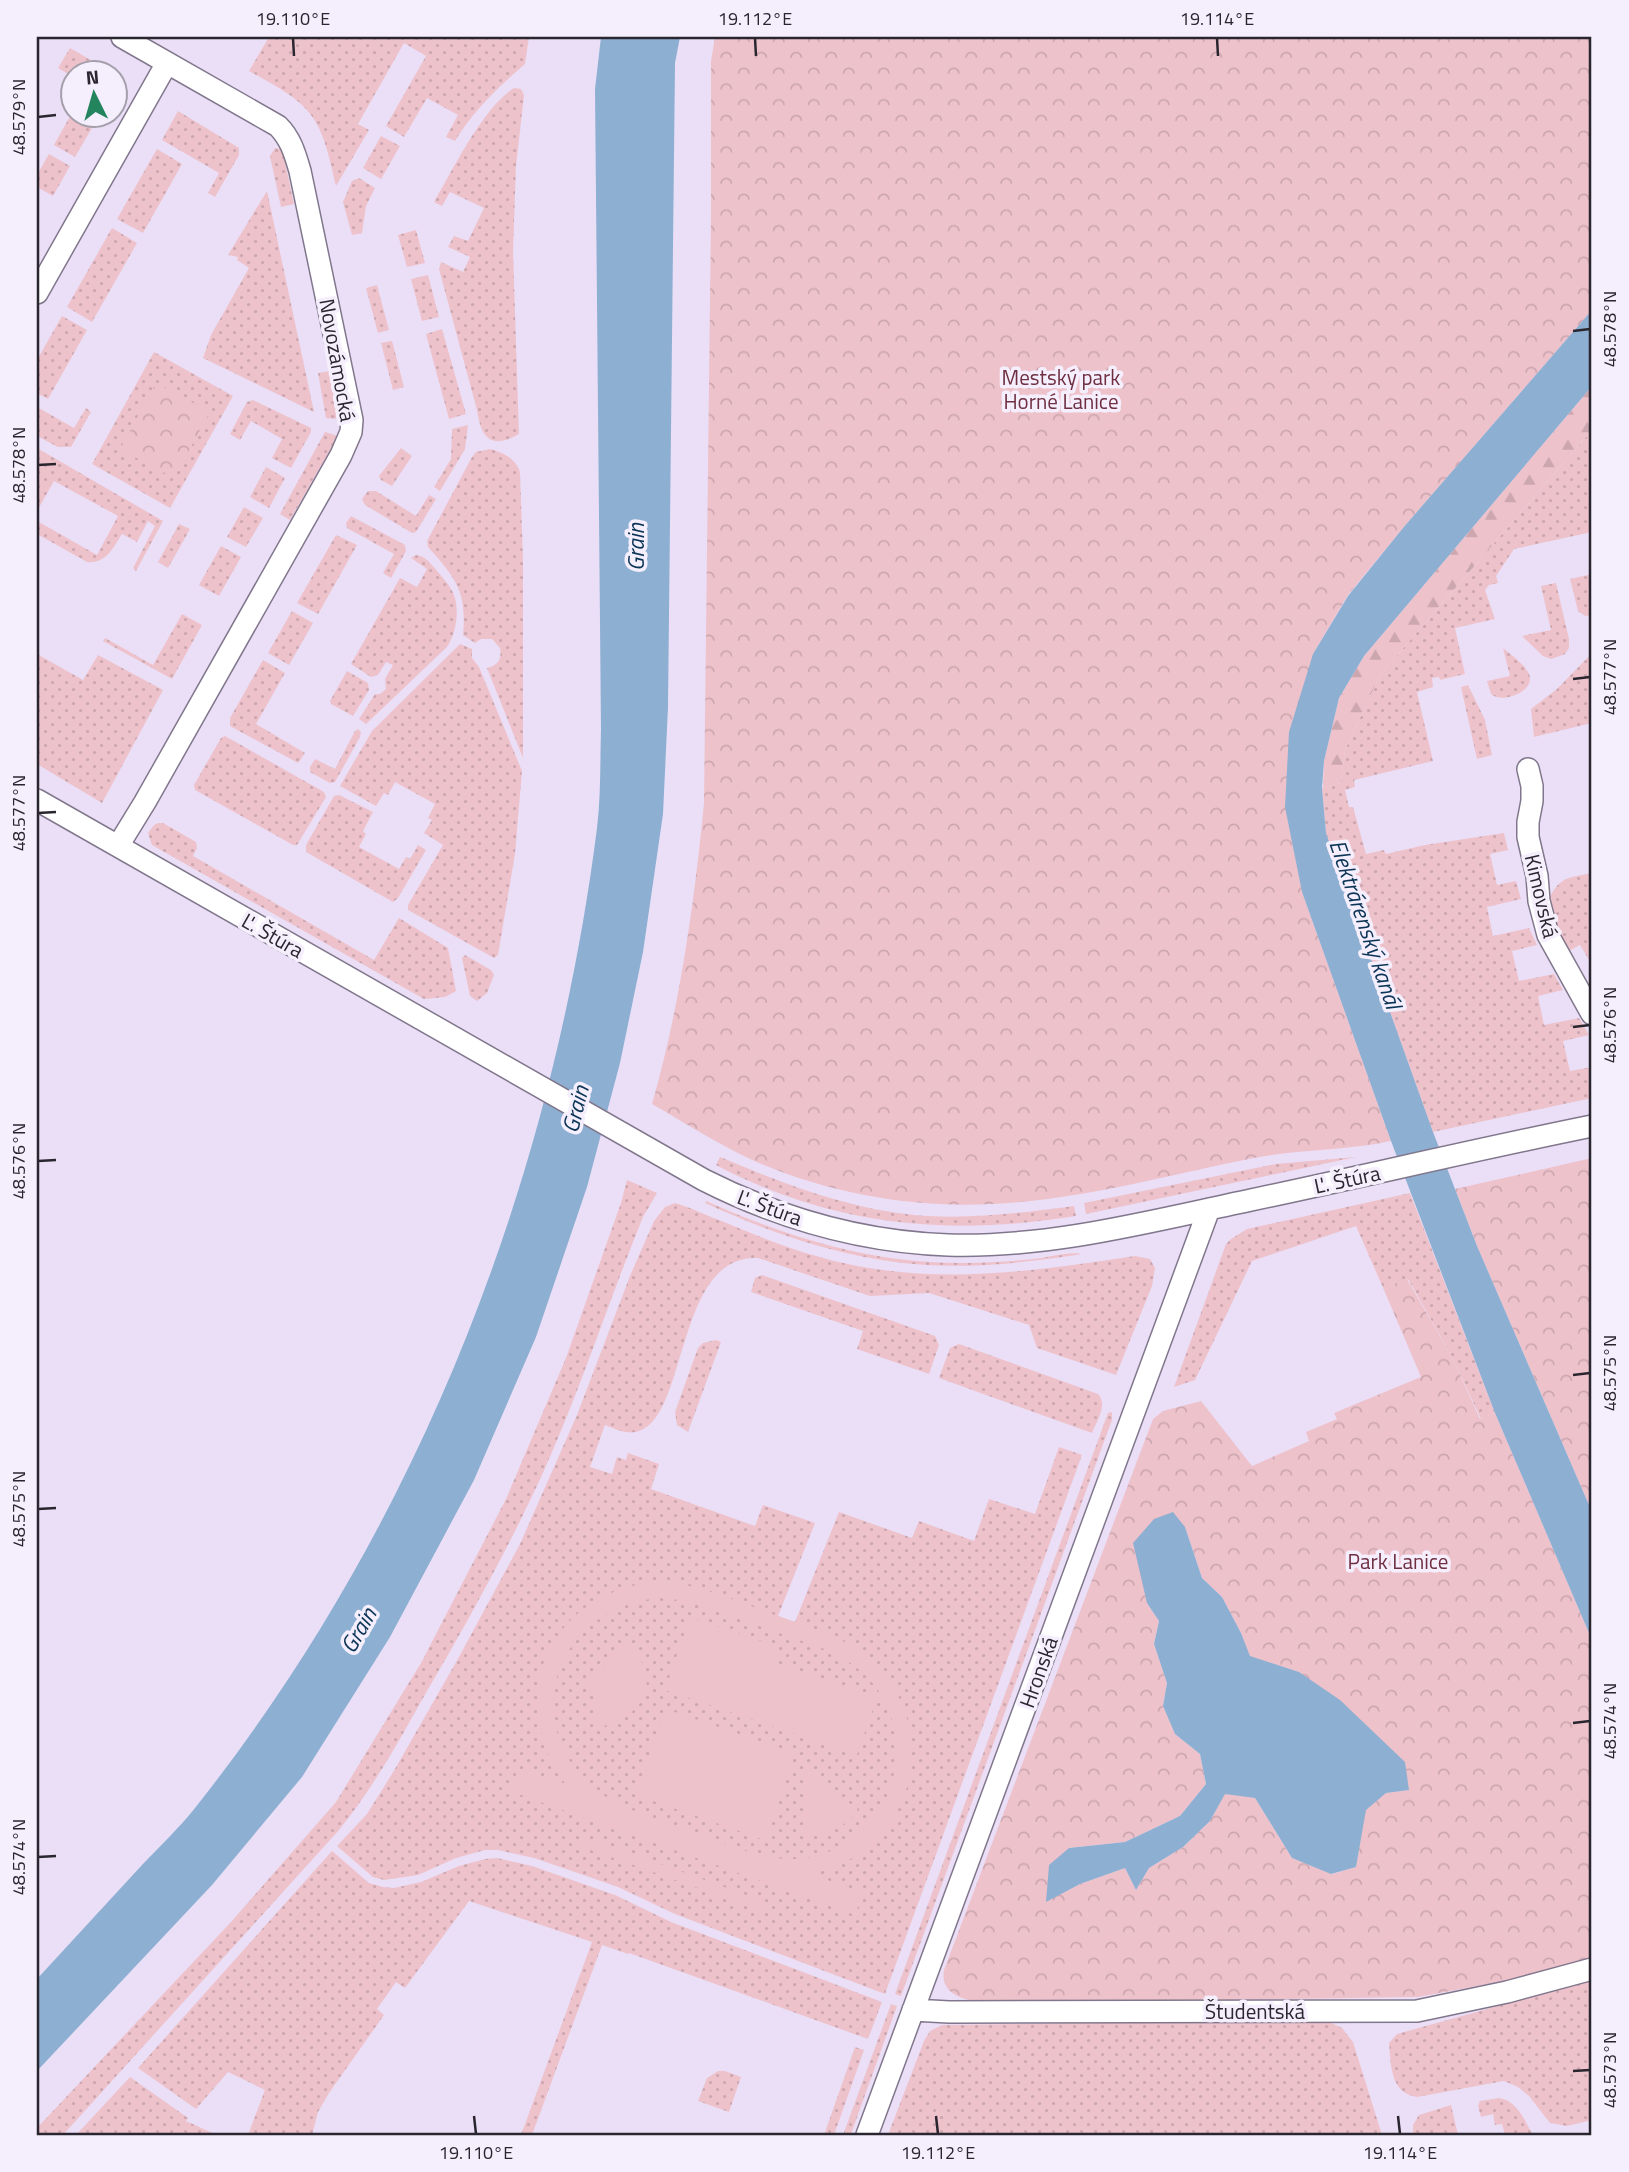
<svg xmlns="http://www.w3.org/2000/svg" width="1629" height="2172" viewBox="0 0 1629 2172" font-family="'Titillium Web',sans-serif">
	<style>
		.grass { fill: url(#grass-dots) }
		.forest { fill: url(#forest-firs) }
		.park { fill: url(#park-crowns); fill-rule: evenodd }
		.garden { fill: #eec2cb; fill-rule: evenodd }
		.water { fill: #8dafd2 }
		.lines { fill: none; stroke-linecap: round; stroke-linejoin: round }
		.minor-casing { stroke: #81778c; stroke-width: 24 }
		.minor { stroke: #fff; stroke-width: 21 }
		.ticks { fill: none; stroke: #2a262f; stroke-width: 2.5 }
		.labels { text-anchor: middle; dominant-baseline: central; stroke-width: 7; stroke-linejoin: round; paint-order: stroke }
		.street-label { font-size: 21px; fill: #2a262f; stroke: #f5effd }
		.park-label { font-size: 21px; fill: #6f2f41; stroke: #f5effd }
		.water-label { font-size: 23px; font-style: italic; fill: #0c3456; stroke: #f5effd }
		.neatline { fill: none; stroke: #2a262f; stroke-width: 2.5 }
		.ticks-label { font-size: 18px; text-anchor: middle; fill: #2a262f }
	</style>
	<defs>
		<pattern id="grass-dots" width="8" height="8" patternUnits="userSpaceOnUse" patternTransform="scale(1.75)"><rect width="8" height="8" fill="#eec2cb"/><path d="M2 2h.1M6 6h.1" fill="none" stroke="#cca7af" stroke-width="1.8" stroke-linecap="round"/></pattern>
		<pattern id="forest-firs" width="22" height="20" patternUnits="userSpaceOnUse" patternTransform="scale(1.75)"><rect width="22" height="20" fill="#eec2cb"/><path d="M5 1l3.5 6h-7zM16 11l3.5 6h-7z" fill="#cca7af"/></pattern>
		<pattern id="park-crowns" width="20" height="18" patternUnits="userSpaceOnUse" patternTransform="scale(1.75)"><rect width="20" height="18" fill="#eec2cb"/><path d="M2 6a3 3 0 1 1 6 0M12 15a3 3 0 1 1 6 0" fill="none" stroke="#cca7af"/></pattern>
	</defs>
	<rect width="100%" height="100%" fill="#eadff7"/>
	<path class="grass" d="M 269,37 L 529,37 L 525,64 C 498,87 473,111 455,141 L 446,137 L 458,115 L 427,98 L 404,137 L 386,126 L 426,56 L 404,43 L 358,124 L 369,130 L 336,186 C 321,114 312,105 249,71 Z
		M 70,48 L 113,73 L 74,74 L 73,77 L 58,68 Z
		M 514,88 L 521,89 L 524,95 L 516,166 L 513,251 L 519,434 C 491,450 481,438 477,410 L 439,269 L 441,262 L 463,272 L 470,257 L 448,247 L 454,236 L 468,241 L 484,208 L 450,192 L 442,206 L 434,202 C 454,168 482,109 514,88 Z
		M 73,111 L 74,116 L 99,116 L 75,157 L 54,145 Z
		M 178,111 L 239,148 L 239,155 L 215,197 L 208,193 L 219,173 L 162,140 Z
		M 381,136 L 400,146 L 381,179 L 363,168 Z
		M 275,148 L 281,149 L 283,153 L 294,204 L 281,207 L 270,156 Z
		M 157,149 L 182,164 L 143,233 L 117,219 Z
		M 49,154 L 70,166 L 53,196 L 37,187 L 37,175 Z
		M 359,178 L 375,188 L 366,206 L 362,233 L 352,235 L 343,202 L 352,181 Z
		M 267,191 L 314,412 L 203,358 L 211,335 L 249,268 L 237,260 L 238,257 L 228,255 Z
		M 112,228 L 137,243 L 92,322 L 67,307 Z
		M 416,230 L 425,263 L 407,267 L 398,235 Z
		M 428,275 L 439,317 L 422,321 L 411,279 Z
		M 377,285 L 389,330 L 378,333 L 366,288 Z
		M 62,316 L 87,330 L 48,399 L 37,393 L 37,360 Z
		M 442,329 L 466,414 L 449,419 L 426,334 Z
		M 392,341 L 404,387 L 393,390 L 381,343 Z
		M 154,352 L 233,396 L 170,508 L 92,464 Z
		M 331,371 L 340,417 L 337,419 L 326,418 L 318,373 Z
		M 253,400 L 311,428 L 311,432 L 291,468 L 272,458 L 282,439 L 251,421 L 240,440 L 230,434 L 247,402 Z
		M 37,407 L 74,428 L 86,408 L 91,412 L 71,447 L 58,447 L 37,436 Z
		M 468,425 L 465,449 L 440,491 L 434,487 L 451,459 L 452,429 Z
		M 1592,430 L 1592,532 L 1514,549 L 1496,576 L 1498,583 L 1489,585 L 1485,590 L 1495,619 L 1455,628 L 1465,674 L 1440,680 L 1439,677 L 1432,678 L 1433,687 L 1417,692 L 1433,761 L 1354,780 L 1355,787 L 1345,790 L 1349,807 L 1353,807 L 1366,854 L 1384,850 L 1386,854 L 1425,845 L 1504,833 L 1508,850 L 1490,854 L 1497,885 L 1516,881 L 1521,899 L 1487,907 L 1493,936 L 1529,928 L 1537,945 L 1512,951 L 1519,981 L 1554,974 L 1563,990 L 1538,996 L 1544,1025 L 1579,1018 L 1589,1035 L 1563,1041 L 1570,1071 L 1592,1067 L 1592,1098 L 1433,1132 L 1326,833 L 1322,788 L 1341,783 L 1345,750 L 1380,675 Z
		M 325,432 L 338,436 L 290,520 L 280,514 Z
		M 37,448 L 163,521 L 136,571 L 133,568 L 155,526 L 148,521 L 137,542 L 122,534 C 113,548 106,564 87,562 L 37,534 L 37,521 L 97,555 L 118,516 L 54,481 L 37,511 Z
		M 401,448 L 412,456 L 392,486 L 381,480 L 379,476 Z
		M 490,449 C 503,452 516,459 520,472 L 523,559 L 523,758 L 487,668 C 498,666 502,659 500,648 L 492,639 L 481,639 L 475,643 L 463,635 C 467,592 456,578 428,547 L 427,541 L 472,457 L 476,452 Z
		M 266,467 L 285,478 L 269,508 L 250,497 Z
		M 368,491 L 376,491 L 416,516 L 429,495 L 436,499 L 416,532 L 412,533 L 365,505 L 362,499 Z
		M 244,507 L 263,518 L 246,547 L 227,537 Z
		M 351,516 L 405,545 L 406,551 L 391,578 L 383,573 L 394,554 L 347,528 L 346,523 Z
		M 179,524 L 190,529 L 168,568 L 158,562 Z
		M 336,535 L 357,545 L 318,614 L 297,603 Z
		M 221,546 L 241,557 L 219,596 L 199,585 Z
		M 416,555 C 426,556 431,564 437,571 C 442,577 447,582 451,589 C 461,605 457,632 447,647 L 366,724 L 359,719 L 375,694 L 380,694 L 386,689 L 385,679 L 393,665 L 386,662 L 378,675 L 371,677 L 351,664 L 400,578 L 417,587 L 427,569 L 411,558 Z
		M 1592,574 L 1592,615 L 1585,616 L 1578,611 L 1570,579 Z
		M 1556,583 L 1569,639 L 1569,648 L 1565,654 L 1551,659 L 1543,656 L 1522,636 L 1551,630 L 1541,586 Z
		M 292,611 L 313,623 L 289,665 L 268,653 Z
		M 182,614 L 202,625 L 172,679 L 103,641 L 105,638 L 153,665 Z
		M 460,644 L 472,649 L 472,658 L 479,667 L 522,771 L 515,854 L 498,955 L 494,958 L 408,910 L 408,905 L 443,845 L 424,833 L 432,820 L 428,818 L 435,804 L 395,782 L 388,795 L 384,793 L 376,806 L 340,786 L 372,731 Z
		M 1503,648 C 1511,655 1523,663 1528,672 C 1539,690 1503,705 1491,694 L 1487,681 L 1510,676 Z
		M 1592,653 L 1592,723 L 1534,737 L 1531,709 L 1557,689 Z
		M 37,654 L 83,680 L 98,655 L 163,690 L 102,803 L 37,764 Z
		M 263,660 L 285,673 L 256,724 L 305,753 L 298,763 L 230,726 L 230,718 Z
		M 347,671 L 368,683 L 369,690 L 353,716 L 331,704 L 330,701 Z
		M 1468,685 L 1485,720 L 1492,755 L 1477,759 L 1461,687 Z
		M 358,729 L 361,732 L 360,737 L 335,782 L 330,783 L 310,772 L 310,767 L 315,759 L 335,769 L 355,731 Z
		M 225,736 L 324,792 L 326,797 L 297,845 L 293,845 L 195,790 L 194,785 L 221,738 Z
		M 339,795 L 373,812 L 363,831 L 366,834 L 359,847 L 399,869 L 406,857 L 410,859 L 418,845 L 426,850 L 398,898 L 393,902 L 306,852 L 306,845 L 334,796 Z
		M 158,823 L 163,823 L 196,842 L 197,848 L 193,856 L 374,960 L 399,918 L 448,948 L 456,991 L 445,997 L 424,999 L 152,845 L 148,833 L 154,825 Z
		M 1592,873 L 1592,965 L 1580,945 L 1567,952 L 1561,943 L 1549,899 C 1560,876 1569,878 1592,873 Z
		M 465,955 L 491,970 L 494,975 L 487,993 L 477,1001 L 470,996 L 462,958 Z
		M 720,1157 C 782,1183 846,1208 914,1215 C 967,1220 1021,1213 1074,1206 L 1076,1216 C 947,1237 832,1226 716,1165 Z
		M 1356,1157 L 1086,1214 L 1084,1203 L 1276,1164 Z
		M 627,1180 L 657,1193 L 643,1217 C 608,1303 580,1391 542,1475 C 508,1549 468,1621 427,1691 C 400,1739 374,1787 339,1830 L 63,2135 L 37,2135 L 37,2128 L 231,1922 L 336,1802 L 421,1663 L 506,1499 L 566,1358 L 621,1203 Z
		M 1410,1193 L 1495,1413 L 1481,1419 L 1453,1359 L 1408,1279 L 1384,1290 L 1356,1226 L 1252,1261 L 1195,1380 L 1174,1387 L 1226,1244 L 1231,1239 L 1247,1229 Z
		M 706,1201 C 789,1238 874,1264 965,1263 C 988,1263 1012,1261 1035,1259 C 1049,1257 1070,1251 1082,1254 C 1031,1262 978,1268 926,1265 C 849,1260 775,1235 705,1203 Z
		M 675,1203 C 690,1207 705,1215 719,1220 C 749,1232 778,1245 809,1254 C 920,1288 1023,1273 1135,1256 L 1150,1259 L 1155,1268 L 1152,1286 L 1116,1375 L 1037,1348 L 1029,1325 L 929,1293 L 870,1296 L 758,1258 C 674,1254 689,1421 636,1432 C 625,1434 615,1429 605,1425 L 590,1467 L 612,1474 L 617,1457 L 626,1460 L 628,1453 L 659,1464 L 651,1489 L 755,1526 L 763,1505 L 815,1523 L 778,1616 L 795,1622 L 839,1512 L 912,1538 L 919,1521 L 974,1541 L 989,1499 L 1035,1514 L 1059,1447 L 1082,1455 L 885,1994 L 675,1914 L 618,1887 L 534,1858 L 498,1850 L 485,1850 L 456,1858 L 418,1875 L 384,1880 L 373,1877 L 337,1846 L 367,1814 L 395,1769 L 459,1657 L 520,1544 L 577,1415 L 630,1276 L 654,1221 L 665,1207 Z
		M 762,1275 L 935,1336 L 939,1345 L 929,1374 L 857,1349 L 863,1331 L 751,1292 L 755,1278 Z
		M 716,1340 L 721,1342 L 688,1432 L 677,1425 L 675,1412 L 698,1348 L 703,1343 Z
		M 959,1344 L 1098,1394 C 1108,1404 1097,1421 1092,1433 L 939,1378 L 950,1348 Z
		M 1112,1412 L 1112,1420 L 901,1996 L 895,1994 L 1108,1413 Z
		M 332,1851 L 369,1883 L 383,1887 L 394,1888 L 421,1882 L 459,1866 L 485,1859 L 497,1858 L 532,1866 L 615,1895 L 671,1922 L 882,2002 L 868,2039 L 629,1953 L 628,1954 L 602,1945 L 532,2135 L 521,2135 L 592,1942 L 469,1901 L 405,1988 L 396,1982 L 377,2009 L 384,2015 L 329,2093 L 318,2112 L 312,2135 L 248,2135 L 265,2090 L 228,2072 L 196,2109 L 138,2068 Z
		M 1592,1980 L 1592,2120 L 1567,2126 L 1550,2123 L 1529,2096 L 1518,2087 L 1504,2081 L 1417,2097 C 1390,2093 1391,2065 1389,2043 L 1397,2034 Z
		M 891,2004 L 897,2006 L 851,2134 L 843,2135 Z
		M 1325,2020 L 1342,2028 L 1353,2042 L 1382,2135 L 888,2135 L 924,2041 L 930,2031 L 942,2025 Z
		M 855,2047 L 864,2050 L 834,2135 L 824,2135 Z
		M 718,2071 L 725,2071 L 741,2077 L 729,2112 L 698,2101 L 707,2078 Z
		M 130,2077 L 188,2118 L 186,2121 L 217,2135 L 76,2135 Z
		M 1499,2098 C 1518,2101 1524,2120 1533,2135 L 1505,2135 L 1502,2124 L 1495,2125 L 1493,2114 L 1481,2117 L 1478,2106 L 1480,2101 Z
		M 1451,2105 L 1458,2135 L 1413,2135 L 1413,2125 L 1419,2115 Z"/>
	<path class="forest" d="M 1592,386 L 1592,430 L 1380,675 L 1345,750 L 1341,783 L 1323,788 L 1324,761 L 1339,698 L 1364,656 Z"/>
	<path class="park" d="M 715,37 L 1592,37 L 1592,310 L 1403,528 L 1348,595 L 1313,654 L 1302,892 L 1391,1141 C 1345,1151 1299,1149 1254,1158 C 1168,1175 1080,1200 992,1204 C 913,1208 832,1194 759,1163 C 722,1147 687,1124 652,1104 C 680,1006 694,905 704,803 L 711,215 L 711,61 Z
		M 156,383 L 210,412 L 174,478 L 120,449 Z
		M 1592,1158 L 1592,1512 L 1477,1246 L 1455,1189 Z
		M 1407,1279 L 1453,1359 L 1480,1419 L 1495,1413 L 1592,1640 L 1592,1958 L 1504,1981 L 1418,1997 L 1038,2003 C 1013,2003 936,2011 944,1970 L 1153,1419 L 1163,1411 L 1201,1401 L 1252,1466 L 1309,1441 L 1306,1432 L 1337,1419 L 1334,1413 L 1421,1377 L 1384,1290 ZM 1185,1527 L 1202,1578 L 1222,1597 L 1241,1633 L 1250,1657 L 1299,1672 L 1409,1790 L 1386,1793 L 1365,1810 L 1356,1867 L 1332,1874 L 1292,1858 L 1255,1798 L 1225,1793 L 1210,1821 L 1183,1847 L 1149,1868 L 1136,1890 L 1125,1868 L 1080,1884 L 1047,1901 L 1069,1848 L 1125,1842 L 1180,1816 L 1206,1784 L 1200,1754 L 1175,1734 L 1163,1706 L 1167,1683 L 1154,1644 L 1159,1621 L 1147,1603 Z"/>
	<path class="garden" d="M 660,1581 C 701,1585 739,1602 778,1616 C 807,1627 840,1635 865,1655 C 927,1704 928,1802 864,1850 C 848,1863 830,1868 811,1874 L 863,1893 L 855,1915 L 510,1791 L 518,1769 L 566,1785 C 502,1695 550,1591 660,1581 ZM 659,1598 C 700,1600 738,1619 776,1632 C 797,1640 821,1646 841,1657 C 851,1663 862,1671 870,1680 C 919,1735 897,1826 828,1852 C 803,1862 779,1860 754,1854 L 627,1808 C 514,1759 536,1611 659,1598 Z
		M 690,1617 L 779,1647 L 774,1663 L 877,1697 L 857,1755 L 665,1690 Z
		M 624,1642 C 668,1677 643,1722 593,1728 L 595,1688 L 585,1684 L 591,1671 L 600,1675 Z
		M 666,1709 L 795,1753 L 765,1840 L 636,1795 Z
		M 806,1770 L 810,1773 L 810,1776 L 858,1809 C 845,1829 826,1835 803,1836 L 806,1778 L 803,1775 Z
		M 585,1837 L 769,1903 L 766,1912 L 582,1847 Z"/>
	<path class="water" d="M 601,37 L 680,37 L 675,63 L 668,707 L 663,814 L 643,952 L 620,1063 L 587,1187 L 536,1337 L 474,1480 L 390,1637 L 302,1777 L 212,1885 L 37,2071 L 37,1979 C 72,1941 107,1903 142,1865 C 160,1846 179,1828 195,1808 C 418,1527 552,1183 597,828 C 601,796 600,762 601,729 L 595,89 Z
		M 1592,310 L 1592,386 L 1364,656 L 1339,698 L 1324,761 L 1322,788 L 1326,833 L 1433,1132 L 1477,1246 L 1592,1512 L 1592,1640 L 1495,1413 L 1391,1141 L 1302,892 L 1285,807 L 1289,732 L 1313,654 L 1348,596 L 1403,528 Z
		M 1173,1512 L 1185,1527 L 1202,1578 L 1222,1597 L 1241,1633 L 1250,1656 L 1299,1672 L 1340,1700 L 1405,1762 L 1409,1790 L 1386,1793 L 1366,1810 L 1356,1867 L 1331,1874 L 1292,1858 L 1255,1798 L 1225,1794 L 1210,1821 L 1183,1847 L 1149,1868 L 1136,1890 L 1125,1868 L 1080,1884 L 1046,1902 L 1049,1865 L 1069,1848 L 1125,1842 L 1180,1816 L 1206,1784 L 1200,1754 L 1175,1734 L 1163,1706 L 1167,1683 L 1154,1644 L 1159,1621 L 1147,1603 L 1133,1543 L 1154,1519 Z"/>
	<g class="lines">
		<g class="minor-casing">
			<path id="minor" d="M 37,293 L 167,63
				M 1528,769 L 1532,786 L 1532,801 L 1528,822 L 1528,837 L 1537,876 L 1539,901 L 1548,935 L 1592,1014
				M 37,800 L 704,1180 C 779,1218 863,1242 948,1245 C 1050,1248 1151,1221 1251,1200 C 1365,1176 1478,1149 1592,1126
				M 118,846 L 145,802 L 341,455 L 351,432 L 352,420 L 300,171 C 295,154 291,139 278,126 L 122,37
				M 913,2010 L 949,2012 L 1417,2011 L 1507,1992 L 1592,1969
				M 867,2135 L 1209,1209"/>
		</g>
		<use href="#minor" class="minor"/>
	</g>
	<path class="ticks" d="M 293,38 L 294,56M 755,38 L 756,56M 1217,38 L 1218,56M 38,117 L 56,115M 1573,331 L 1590,329M 38,465 L 56,464M 1573,679 L 1590,677M 38,813 L 56,812M 1573,1027 L 1590,1025M 38,1161 L 56,1160M 1573,1375 L 1590,1373M 38,1509 L 56,1508M 1573,1723 L 1590,1721M 38,1857 L 56,1856M 1573,2071 L 1590,2070M 474,2116 L 476,2134M 936,2116 L 938,2134M 1398,2116 L 1400,2134"/>
	<g class="labels">
		<g class="street-label">
			<text transform="translate(338 360) rotate(80)">Novozámocká</text>
			<text transform="translate(1542 896) rotate(77)">Kimovská</text>
			<text transform="translate(273 935) rotate(30)">Ľ. Štúra</text>
			<text transform="translate(1347 1179) rotate(-12)">Ľ. Štúra</text>
			<text transform="translate(770 1207) rotate(20)">Ľ. Štúra</text>
			<text transform="translate(1038 1672) rotate(-70)">Hronská</text>
			<text x="1255" y="2011">Študentská</text>
		</g>
		<g class="park-label">
			<text x="1061" y="377">Mestský park<tspan x="1061" dy="24">Horné Lanice</tspan></text>
			<text x="1398" y="1561">Park Lanice</text>
		</g>
		<g class="water-label">
			<text transform="translate(635 547) rotate(-90)">Grain</text>
			<text transform="translate(1366 924) rotate(71)">Elektrárenský kanál</text>
			<text transform="translate(575 1109) rotate(-76)">Grain</text>
			<text transform="translate(358 1630) rotate(-60)">Grain</text>
		</g>
	</g>
	<rect width="1629" height="2172" fill="none" stroke="#f5effd" stroke-width="77"/>
	<g transform="translate(94 94) rotate(355)"><circle r="33" fill="#f5effd" stroke="#a49fab" stroke-width="2"/>
	<path d="M0-5L12 26L0 18L-12 26Z" fill="#23845d"/>
	<text y="-10" font-size="19" font-weight="bold" text-anchor="middle" fill="#2a262f">N</text>
	</g>
	<rect x="38" y="38" width="1552" height="2096" class="neatline"/>
	<g class="ticks-label">
		<text x="293" y="25">19.110°E</text>
		<text x="755" y="25">19.112°E</text>
		<text x="1217" y="25">19.114°E</text>
		<text transform="translate(19 117) rotate(-90)" y="6">48.579°N</text>
		<text transform="translate(1610 329) rotate(-90)" y="6">48.578°N</text>
		<text transform="translate(19 465) rotate(-90)" y="6">48.578°N</text>
		<text transform="translate(1610 677) rotate(-90)" y="6">48.577°N</text>
		<text transform="translate(19 813) rotate(-90)" y="6">48.577°N</text>
		<text transform="translate(1610 1025) rotate(-90)" y="6">48.576°N</text>
		<text transform="translate(19 1161) rotate(-90)" y="6">48.576°N</text>
		<text transform="translate(1610 1373) rotate(-90)" y="6">48.575°N</text>
		<text transform="translate(19 1509) rotate(-90)" y="6">48.575°N</text>
		<text transform="translate(1610 1721) rotate(-90)" y="6">48.574°N</text>
		<text transform="translate(19 1857) rotate(-90)" y="6">48.574°N</text>
		<text transform="translate(1610 2070) rotate(-90)" y="6">48.573°N</text>
		<text x="476" y="2159">19.110°E</text>
		<text x="938" y="2159">19.112°E</text>
		<text x="1400" y="2159">19.114°E</text>
	</g>
</svg>
